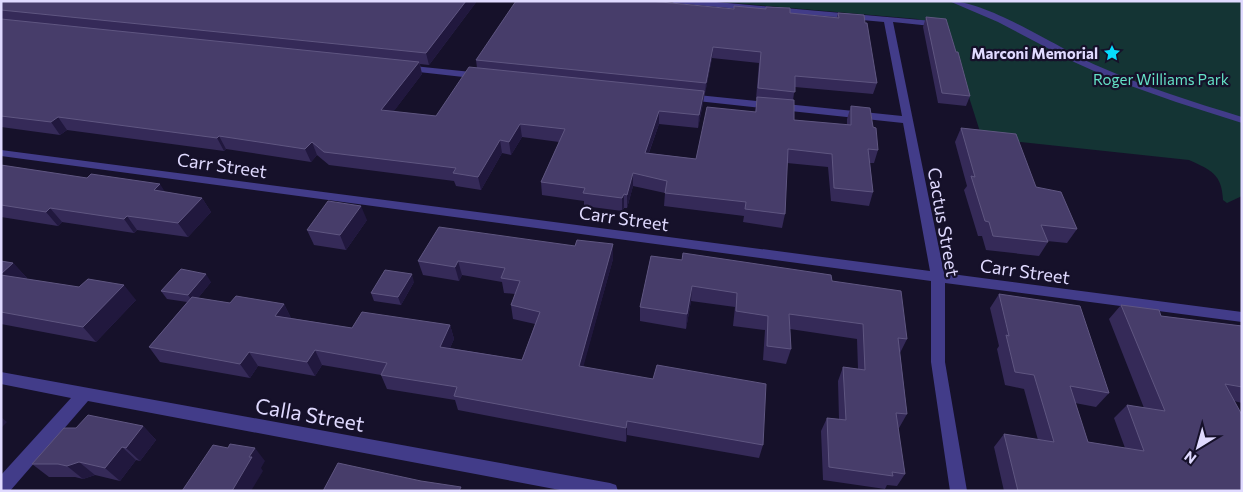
<svg xmlns="http://www.w3.org/2000/svg" width="1243" height="492" viewBox="0 0 1243 492" font-family="Commissioner,sans-serif">
	<style>
		.green { fill: #143434 }
		.lines { fill: none; stroke-linecap: round; stroke-linejoin: round }
		.minor { fill: #423c89; fill-rule: evenodd }
		.wall { fill: #352a58; fill-rule: evenodd }
		.shaded-wall { fill: #21183e }
		.building { fill: #473d6a; stroke: #5f5681 }
		.labels { text-anchor: middle; dominant-baseline: central; stroke-width: 4.5; stroke-linejoin: round; paint-order: stroke }
		.far-poi-label { font-size: 15px; font-weight: bold; fill: #e0daff; stroke: #16112a; text-anchor: end }
		.far-park-label { font-size: 15px; fill: #64e1c6; stroke: #16112a }
		.street-label { font-size: 18px; fill: #e0daff; stroke: #16112a }
		.near-street-label { font-size: 21px; fill: #e0daff; stroke: #16112a }
	</style>
	<rect width="100%" height="100%" fill="#16112a"/>
	<path class="green" d="M 711,1 L 1242,1 L 1242,196 L 1227,203 L 1223,200 C 1222,174 1211,170 1189,160 L 982,138 L 947,28 L 917,19 Z"/>
	<g class="lines">
		<path class="minor" d="M 670,1 L 705,1 L 944,22 L 944,26 L 941,27 L 893,22 L 944,273 L 1242,312 L 1242,322 L 945,283 L 945,362 L 967,491 L 950,491 L 931,362 L 931,281 L 1,156 L 1,150 L 930,271 L 903,123 L 688,100 L 683,97 L 688,94 L 902,116 L 884,22 L 674,3 Z
			M 949,1 C 988,1 1060,49 1098,66 C 1145,87 1193,102 1242,117 L 1242,123 L 1176,102 L 1114,80 L 1074,62 L 998,22 Z
			M 404,65 L 481,73 L 486,76 L 481,79 L 401,70 L 401,66 Z
			M 1,372 L 610,483 L 616,485 L 618,491 L 565,491 L 88,401 L 10,491 L 1,491 L 1,475 L 71,398 L 1,384 Z"/>
	</g>
	<path class="wall" d="M 1,1 L 477,1 L 429,65 L 420,64 L 422,74 L 393,112 L 436,116 L 477,68 L 476,60 L 790,13 L 837,17 L 838,13 L 865,23 L 877,83 L 873,94 L 795,87 L 793,100 L 794,120 L 847,125 L 847,119 L 851,106 L 873,127 L 878,150 L 874,163 L 870,163 L 873,192 L 869,206 L 831,201 L 828,167 L 787,163 L 785,214 L 782,228 L 743,222 L 744,216 L 664,206 L 665,193 L 633,186 L 627,208 L 624,208 L 622,211 L 584,206 L 584,201 L 542,195 L 541,182 L 559,142 L 522,137 L 511,155 L 502,153 L 481,190 L 456,186 L 454,181 L 329,165 L 317,155 L 311,162 L 226,149 L 224,151 L 67,130 L 60,135 L 1,127 ZM 712,58 L 759,63 L 756,99 L 757,99 L 755,112 L 696,159 L 649,153 L 659,124 L 698,128 Z
		M 926,17 L 956,52 L 970,96 L 966,106 L 938,103 L 923,27 Z
		M 961,128 L 1036,187 L 1077,229 L 1067,243 L 1047,241 L 1048,242 L 1039,256 L 986,250 L 982,236 L 978,236 L 964,190 L 967,186 L 955,142 Z
		M 1,165 L 202,198 L 211,212 L 188,237 L 137,230 L 134,233 L 62,222 L 58,226 L 1,217 Z
		M 367,220 L 346,250 L 314,245 L 307,230 Z
		M 613,244 L 613,259 L 583,366 L 763,445 L 759,458 L 627,435 L 626,442 L 458,410 L 455,400 L 387,389 L 381,375 L 322,365 L 315,376 L 258,366 L 250,378 L 160,362 L 149,347 L 187,302 L 167,299 L 161,291 L 211,282 L 198,298 L 230,303 L 284,304 L 291,318 L 352,328 L 450,325 L 454,339 L 450,348 L 522,360 L 535,324 L 513,319 L 511,305 L 515,294 L 504,293 L 502,282 L 462,275 L 459,281 L 423,275 L 418,261 L 575,246 Z
		M 651,256 L 832,281 L 907,339 L 900,353 L 907,414 L 899,428 L 898,428 L 905,474 L 897,486 L 887,485 L 885,489 L 823,480 L 821,431 L 827,418 L 839,419 L 838,381 L 843,367 L 858,369 L 857,339 L 790,329 L 791,349 L 786,364 L 763,360 L 765,330 L 733,326 L 735,307 L 691,301 L 686,329 L 640,321 L 640,307 Z
		M 1,261 L 13,263 L 27,278 L 26,279 L 136,300 L 96,342 L 1,324 Z
		M 414,282 L 401,305 L 374,301 L 371,293 Z
		M 999,294 L 1109,393 L 1096,407 L 1075,403 L 1088,442 L 1125,448 L 1114,418 L 1127,405 L 1144,408 L 1109,319 L 1121,305 L 1161,316 L 1242,326 L 1242,403 L 1234,401 L 1242,491 L 1004,491 L 994,447 L 1004,434 L 1038,440 L 1024,389 L 1005,385 L 997,349 L 999,346 L 990,308 Z
		M 143,426 L 156,440 L 140,461 L 136,460 L 120,481 L 95,475 L 83,479 L 75,477 L 49,477 L 32,464 L 76,428 Z"/>
	<path class="shaded-wall" d="M 466,1 L 477,1 L 429,65 L 426,53 Z
		M 713,47 L 712,58 L 705,94 L 706,83 Z
		M 419,62 L 422,74 L 385,123 L 381,110 Z
		M 704,91 L 703,104 L 698,128 L 699,115 Z
		M 659,111 L 659,124 L 644,166 L 645,153 Z
		M 58,117 L 67,130 L 60,135 L 51,122 Z
		M 520,124 L 522,137 L 511,155 L 509,142 Z
		M 219,136 L 226,149 L 224,151 L 217,138 Z
		M 500,140 L 502,153 L 481,190 L 478,177 Z
		M 312,142 L 317,155 L 311,162 L 305,149 Z
		M 633,173 L 633,186 L 627,208 L 627,195 Z
		M 160,184 L 169,198 L 154,190 Z
		M 624,194 L 624,208 L 622,211 L 622,198 Z
		M 202,198 L 211,212 L 188,237 L 178,223 Z
		M 361,206 L 367,220 L 346,250 L 340,235 Z
		M 50,208 L 62,222 L 58,226 L 46,212 Z
		M 127,216 L 137,230 L 134,233 L 124,219 Z
		M 613,244 L 613,259 L 580,379 L 579,366 Z
		M 458,261 L 462,275 L 459,281 L 455,267 Z
		M 13,263 L 27,278 L 14,289 L 1,276 L 1,274 Z
		M 206,274 L 211,282 L 194,303 L 188,295 Z
		M 412,274 L 414,282 L 401,305 L 398,297 Z
		M 124,285 L 136,300 L 96,342 L 83,327 Z
		M 692,286 L 691,301 L 686,329 L 687,314 Z
		M 284,304 L 291,318 L 275,316 Z
		M 450,325 L 454,339 L 444,361 L 440,347 Z
		M 315,350 L 322,365 L 315,376 L 307,362 Z
		M 249,352 L 258,366 L 250,378 L 240,364 Z
		M 1,417 L 7,422 L 1,428 Z
		M 627,421 L 627,435 L 626,442 L 626,428 Z
		M 143,426 L 156,440 L 140,461 L 126,448 Z
		M 122,447 L 136,460 L 120,481 L 105,468 Z
		M 255,448 L 265,461 L 261,468 L 263,471 L 251,491 L 232,491 L 249,457 Z
		M 79,462 L 95,475 L 83,479 L 67,466 Z"/>
	<path class="building" d="M 1,1 L 466,1 L 426,53 L 1,10 Z
		M 516,1 L 650,1 L 734,9 L 734,6 L 766,9 L 766,7 L 790,8 L 790,13 L 839,18 L 838,13 L 864,15 L 865,23 L 867,23 L 877,83 L 795,76 L 795,92 L 758,88 L 761,52 L 713,47 L 706,83 L 476,60 Z
		M 926,17 L 946,19 L 956,52 L 958,52 L 970,96 L 942,93 Z
		M 1,19 L 419,62 L 381,110 L 436,116 L 469,67 L 704,91 L 699,115 L 659,111 L 645,153 L 696,159 L 707,107 L 756,112 L 757,97 L 794,100 L 794,120 L 851,125 L 851,106 L 870,108 L 873,127 L 876,128 L 878,150 L 868,149 L 873,192 L 834,188 L 832,154 L 788,149 L 785,214 L 745,209 L 746,202 L 665,193 L 667,181 L 633,173 L 627,195 L 624,194 L 622,198 L 583,193 L 585,188 L 541,182 L 565,129 L 520,124 L 509,142 L 500,140 L 478,177 L 453,173 L 456,168 L 324,152 L 312,142 L 305,149 L 219,136 L 217,138 L 58,117 L 51,122 L 1,116 Z
		M 961,128 L 1016,134 L 1036,187 L 1061,192 L 1077,229 L 1041,225 L 1048,242 L 993,236 L 989,222 L 985,221 L 971,176 L 975,177 Z
		M 1,165 L 87,178 L 91,174 L 160,184 L 154,190 L 202,198 L 178,223 L 127,216 L 124,219 L 50,208 L 46,212 L 1,205 Z
		M 328,201 L 361,206 L 340,235 L 307,230 Z
		M 439,227 L 575,246 L 577,240 L 613,244 L 579,366 L 653,379 L 657,365 L 766,384 L 763,445 L 627,421 L 626,428 L 454,396 L 457,387 L 381,375 L 387,363 L 315,350 L 307,362 L 249,352 L 240,364 L 149,347 L 192,297 L 230,303 L 236,296 L 284,304 L 275,316 L 352,328 L 362,312 L 450,325 L 440,347 L 522,360 L 540,312 L 511,305 L 520,281 L 501,278 L 505,268 L 458,261 L 455,267 L 418,261 Z
		M 683,253 L 831,275 L 832,281 L 901,291 L 907,339 L 898,338 L 907,414 L 896,413 L 905,474 L 892,472 L 893,476 L 829,467 L 827,418 L 846,420 L 843,367 L 865,370 L 863,324 L 789,314 L 791,349 L 767,346 L 768,316 L 736,311 L 737,293 L 692,286 L 687,314 L 640,307 L 651,256 L 682,260 Z
		M 1,261 L 13,263 L 1,274 Z
		M 181,269 L 206,274 L 188,295 L 161,291 Z
		M 385,270 L 412,274 L 398,297 L 371,293 Z
		M 1,275 L 79,287 L 88,279 L 124,285 L 83,327 L 1,312 Z
		M 999,294 L 1080,306 L 1109,393 L 1070,386 L 1088,442 L 1144,451 L 1127,405 L 1165,411 L 1121,305 L 1159,310 L 1161,316 L 1242,326 L 1242,387 L 1225,384 L 1242,415 L 1242,491 L 1018,491 L 1004,434 L 1054,442 L 1034,375 L 1015,372 L 1006,335 L 1009,336 Z
		M 88,415 L 143,426 L 126,448 L 122,447 L 105,468 L 79,462 L 67,466 L 58,464 L 32,464 L 64,428 L 76,428 Z
		M 230,444 L 255,448 L 249,457 L 252,457 L 232,491 L 182,491 L 213,445 L 228,448 Z
		M 338,463 L 421,481 L 461,487 L 459,491 L 323,491 Z"/>
	<defs>
		<g id="sight-bare" transform="scale(1.35)"><path d="M0-6L1.8-2.2L6-1.7L2.9 1.2L3.7 5.4L0 3.3L-3.7 5.4L-2.9 1.2L-6-1.7L-1.8-2.2Z" fill="#06dcfe" stroke="#16112a" stroke-width="2.5" paint-order="stroke"/></g>
	</defs>
	<g fill-rule="evenodd">
		<use href="#sight-bare" x="1112" y="53"/>
	</g>
	<g class="labels">
		<g class="far-poi-label">
			<text x="1098" y="53">Marconi Memorial</text>
		</g>
		<g class="far-park-label">
			<text x="1161" y="79">Roger Williams Park</text>
		</g>
		<g class="street-label">
			<text transform="translate(222 165) rotate(8)">Carr Street</text>
			<text transform="translate(624 218) rotate(8)">Carr Street</text>
			<text transform="translate(944 222) rotate(80)">Cactus Street</text>
			<text transform="translate(1025 271) rotate(8)">Carr Street</text>
		</g>
		<g class="near-street-label">
			<text transform="translate(310 414) rotate(10)">Calla Street</text>
		</g>
	</g>
	<rect width="1243" height="492" fill="none" stroke="#e0daff" stroke-width="5"/>
	<g transform="translate(1198 447) rotate(217)" stroke="#16112a" stroke-width="4" paint-order="stroke">
	<path d="M0-4L9 19L0 12L-9 19Z" fill="#e0daff"/>
	<text y="-8" font-size="14" font-weight="bold" text-anchor="middle" fill="#e0daff">N</text>
	</g>
</svg>
